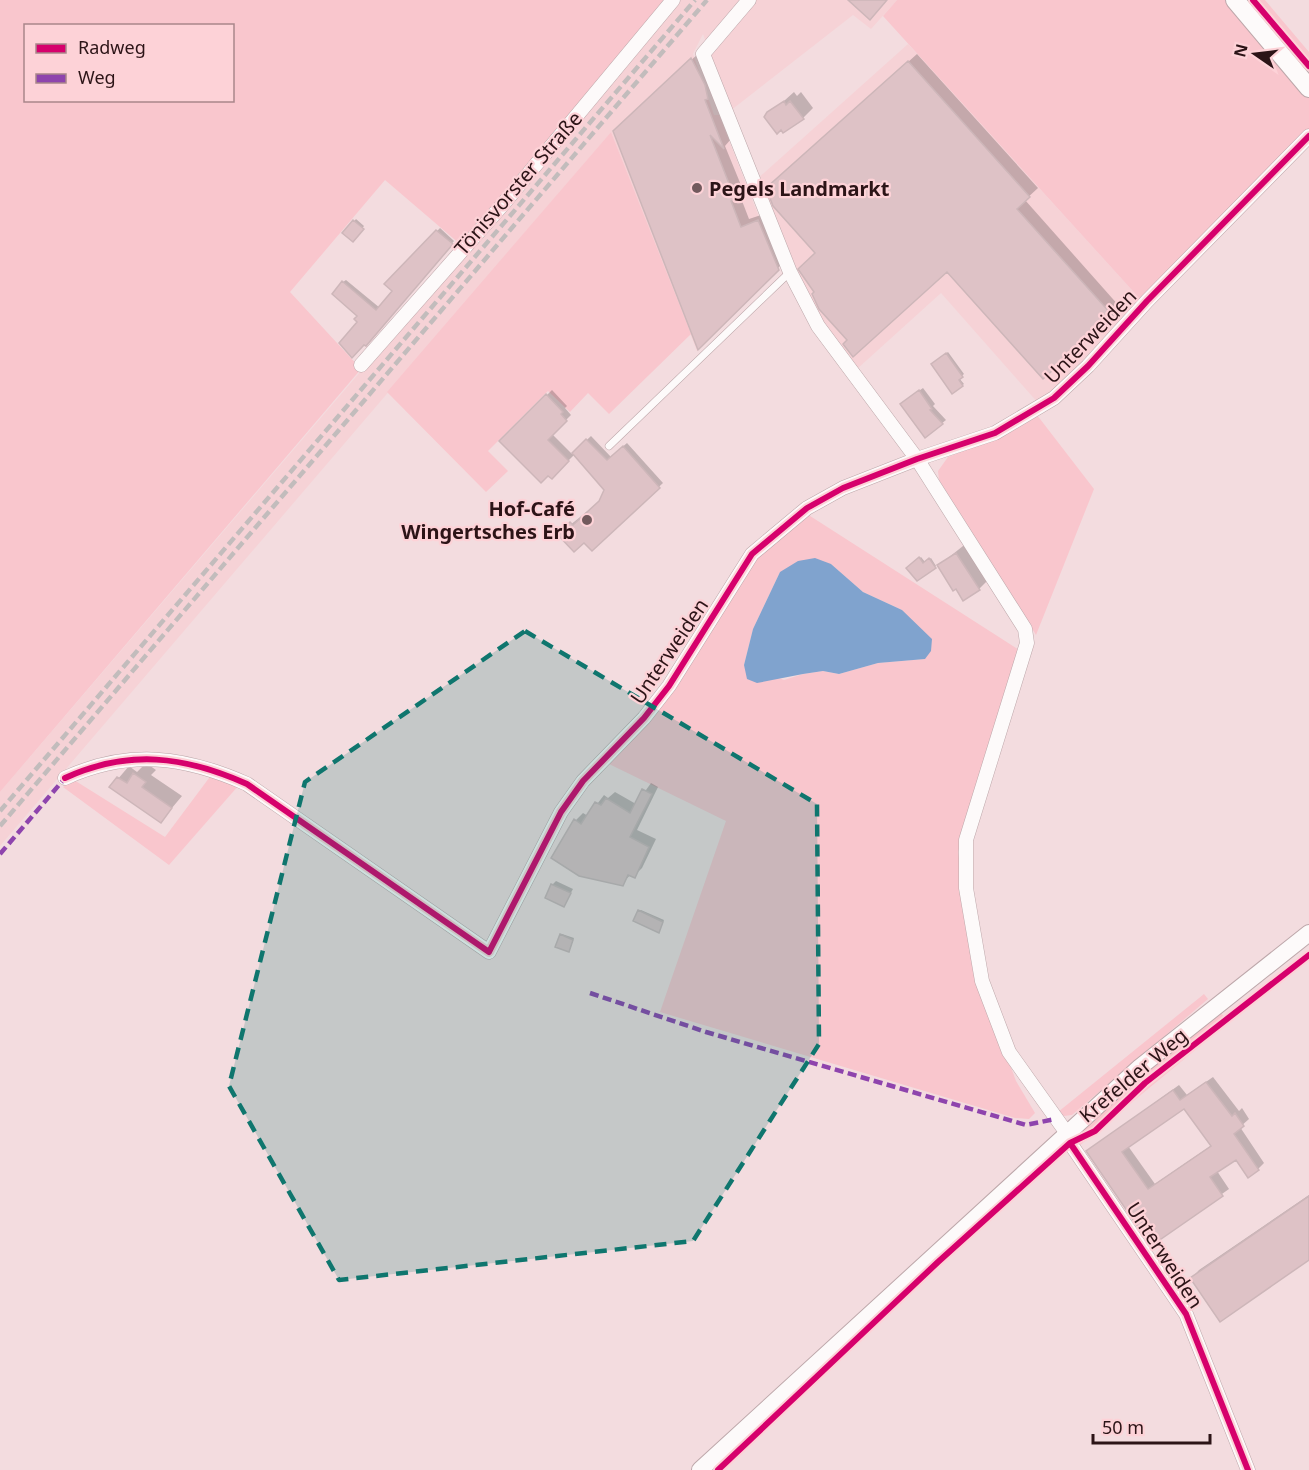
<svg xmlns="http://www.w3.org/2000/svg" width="1309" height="1470" viewBox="0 0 1309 1470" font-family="'Noto Sans',sans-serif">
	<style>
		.built { fill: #f6d2d6 }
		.green { fill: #f9c6cd; fill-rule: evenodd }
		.water { fill: #80a3ce }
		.shadow { fill: #0003; fill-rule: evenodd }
		.building { fill: #dec2c6; stroke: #cdb6b9; stroke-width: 1.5; fill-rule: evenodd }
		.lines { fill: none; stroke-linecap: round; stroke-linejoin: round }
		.service-casing { stroke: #bda7aa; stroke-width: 8 }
		.minor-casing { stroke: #bda7aa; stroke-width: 15 }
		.tertiary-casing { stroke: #bda7aa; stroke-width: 18 }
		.secondary-casing { stroke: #bda7aa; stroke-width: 20 }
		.service { stroke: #fdfafa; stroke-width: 7 }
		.minor { stroke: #fdfafa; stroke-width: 14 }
		.tertiary { stroke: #fdfafa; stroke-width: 16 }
		.secondary { stroke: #fdfafa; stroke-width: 18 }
		.rail { stroke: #c2bcbc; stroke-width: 4.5; stroke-dasharray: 9 4.5; stroke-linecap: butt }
		.quiet { stroke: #8e44ad; stroke-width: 4.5; stroke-dasharray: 9 4.5; stroke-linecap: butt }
		.cycleway-casing { stroke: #fdd2d7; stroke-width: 10 }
		.cycleway { stroke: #d6006c; stroke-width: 6 }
		.marked { fill: #0f766e; fill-opacity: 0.2; stroke: #0f766e; stroke-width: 4.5; stroke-dasharray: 12 8; stroke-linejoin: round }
		.poi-dot { fill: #725a5d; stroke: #fdd2d7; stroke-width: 2 }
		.labels { text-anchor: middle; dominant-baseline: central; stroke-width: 4.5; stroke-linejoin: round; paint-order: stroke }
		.street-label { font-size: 20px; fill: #2c1417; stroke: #fdd2d7 }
		.poi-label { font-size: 20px; font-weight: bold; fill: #2c1417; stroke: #fdd2d7; text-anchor: start }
	</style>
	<rect width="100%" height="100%" fill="#f3dcdf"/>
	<path class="built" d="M 679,0 L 897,0 L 871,29 L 853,15 L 730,111 L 703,34 L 693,54 L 714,115 L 719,115 L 779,268 L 775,274 L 697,351 L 611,132 L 0,846 L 0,792 Z
		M 908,44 L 1141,300 L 1080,368 L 1039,404 L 941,293 L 857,369 L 824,326 L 794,274 L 756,180 Z"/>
	<path class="green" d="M 0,0 L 669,0 L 461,245 L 385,180 L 290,292 L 361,369 L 0,792 ZM 26,26 L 232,26 L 232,100 L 26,100 Z
		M 897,0 L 1230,0 L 1309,93 L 1309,129 L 1141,300 L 883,16 Z
		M 1249,0 L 1265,0 L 1309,52 L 1309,71 Z
		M 611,132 L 691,334 L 609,414 L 588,393 L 570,412 L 548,391 L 488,451 L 508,471 L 486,492 L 387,392 Z
		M 1037,415 L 1094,489 L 1036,635 L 939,480 L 938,471 L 948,457 L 995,438 Z
		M 807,514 L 1019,650 L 958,852 L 980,983 L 1016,1081 L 1035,1113 L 1029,1119 L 1015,1118 L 660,1012 L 726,821 L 607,763 L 751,560 ZM 831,564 L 863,592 L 902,610 L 924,659 L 878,663 L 839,674 L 823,671 L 803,674 L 784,680 L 744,665 L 753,629 L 780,572 Z
		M 212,774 L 239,785 L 169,865 L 63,787 L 74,780 L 165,837 Z
		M 1204,994 L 1208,999 L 1072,1115 L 1064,1116 L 1058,1112 Z
		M 1220,1012 L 1229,1022 L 1079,1146 L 1079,1132 L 1152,1067 Z"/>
	<path class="water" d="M 815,558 L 831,564 L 863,592 L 902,610 L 932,639 L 931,651 L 925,659 L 878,663 L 839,674 L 823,671 L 803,674 L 757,683 L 747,679 L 744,665 L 753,629 L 780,572 L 798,561 Z"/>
	<path class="shadow" d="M 700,52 L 731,139 L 725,146 L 743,190 L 739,193 L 749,219 L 767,213 L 786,260 L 698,347 L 623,123 Z
		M 917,54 L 1038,188 L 1025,200 L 1120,307 L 1112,315 L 948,270 L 849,340 L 816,292 L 817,253 L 776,180 Z
		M 794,92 L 797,96 L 801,92 L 813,108 L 803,118 L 766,117 Z
		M 356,219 L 364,226 L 353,240 L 344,233 Z
		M 440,228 L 454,241 L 366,344 L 359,316 L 343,282 L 346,280 L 380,308 L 394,291 L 386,284 Z
		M 948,352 L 964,374 L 959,378 L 964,384 L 953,392 L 933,364 Z
		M 923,388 L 935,404 L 933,406 L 946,420 L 926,436 L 906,400 Z
		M 552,390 L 567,406 L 565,408 L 571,415 L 552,434 L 572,454 L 591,436 L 611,457 L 627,443 L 663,483 L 592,549 L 584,541 L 559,534 L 600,501 L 606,489 L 575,454 L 552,477 L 501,441 Z
		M 968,542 L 991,577 L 979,589 L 938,566 Z
		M 921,557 L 925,562 L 931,558 L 936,566 L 908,568 Z
		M 146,763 L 156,770 L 151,775 L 182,796 L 161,821 L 111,787 L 129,766 L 137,772 Z
		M 651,783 L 658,787 L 637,830 L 656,839 L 642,868 L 634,876 L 631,874 L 622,884 L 576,820 L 583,813 L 588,816 L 604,795 L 608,798 L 615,792 L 636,804 Z
		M 556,881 L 573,889 L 564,905 L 552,885 Z
		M 641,910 L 664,920 L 660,929 L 639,911 Z
		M 562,934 L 574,938 L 570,949 L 561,935 Z
		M 1213,1077 L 1239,1111 L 1242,1108 L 1249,1119 L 1240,1127 L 1264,1163 L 1258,1169 L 1236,1158 L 1217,1171 L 1229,1189 L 1151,1244 L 1088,1151 L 1179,1085 L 1187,1095 ZM 1185,1107 L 1212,1145 L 1155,1184 L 1128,1146 Z
		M 1309,1195 L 1309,1259 L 1192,1278 L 1199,1270 Z"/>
	<path class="building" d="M 848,0 L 887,0 L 870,20 Z
		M 691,58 L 705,85 L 708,99 L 705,100 L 724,149 L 710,135 L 735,199 L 731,201 L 741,227 L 758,220 L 779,270 L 698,350 L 613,131 Z
		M 908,61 L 1030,197 L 1017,209 L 1113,316 L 1043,379 L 947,272 L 853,357 L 843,344 L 847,340 L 819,309 L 812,294 L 814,292 L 798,269 L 815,253 L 773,206 L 766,188 Z
		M 784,101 L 786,105 L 790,101 L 804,119 L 783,133 L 781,130 L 777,134 L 764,117 L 767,112 Z
		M 353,220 L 364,229 L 353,242 L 342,233 Z
		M 436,230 L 453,244 L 366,346 L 364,345 L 352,358 L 339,343 L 357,322 L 354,319 L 357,316 L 332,294 L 342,281 L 376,310 L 392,291 L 384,284 Z
		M 946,353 L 963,377 L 959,380 L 963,386 L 952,394 L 931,364 Z
		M 919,390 L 932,409 L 930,410 L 943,424 L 925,438 L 900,404 Z
		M 546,394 L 563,412 L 561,414 L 567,421 L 548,440 L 569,461 L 552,479 L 548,476 L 541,483 L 499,441 Z
		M 586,439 L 607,460 L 623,446 L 660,488 L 592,551 L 584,543 L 574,552 L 557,534 L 570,522 L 573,525 L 599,501 L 604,490 L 572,453 Z
		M 956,553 L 980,590 L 963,601 L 956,589 L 953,591 L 937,565 Z
		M 919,557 L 923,563 L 929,558 L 936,568 L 917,581 L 906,568 Z
		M 133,773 L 146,782 L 142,787 L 172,808 L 161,823 L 109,787 L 117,777 L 127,783 Z
		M 642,789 L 652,794 L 630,837 L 649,847 L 635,878 L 628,875 L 623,886 L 579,876 L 551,858 L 574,819 L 581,824 L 595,802 L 601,805 L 606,798 L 630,813 Z
		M 551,884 L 571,893 L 564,907 L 545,898 Z
		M 638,910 L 663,922 L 659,933 L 633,921 Z
		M 560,934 L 573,940 L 569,952 L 555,947 Z
		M 1206,1082 L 1232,1116 L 1235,1113 L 1244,1126 L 1234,1134 L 1259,1170 L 1248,1178 L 1236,1160 L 1210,1177 L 1223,1196 L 1151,1246 L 1086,1151 L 1173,1090 L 1180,1100 ZM 1184,1109 L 1211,1146 L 1148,1189 L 1122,1152 Z
		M 1309,1196 L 1309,1260 L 1220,1322 L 1190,1278 Z"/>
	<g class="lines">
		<g class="service-casing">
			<path id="service" d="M 609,446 L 790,272"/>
		</g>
		<g class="minor-casing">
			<path id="minor" d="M 749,0 L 703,54 L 790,272 L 818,326 L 917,459 L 1025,629 L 1027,643 L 966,840 L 966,888 L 982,981 L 1009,1052 L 1066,1132 L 1070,1143 L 1186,1314 L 1248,1470
				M 361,365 L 504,203 L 673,0
				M 65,778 C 129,749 184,756 247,784 L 489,952 L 561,812 L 583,781 L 644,718 L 669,686 L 752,554 L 807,508 L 843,488 L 917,459 L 995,433 L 1054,398 L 1088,366 L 1147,301 L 1309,136"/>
		</g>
		<g class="tertiary-casing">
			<path id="tertiary" d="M 700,1470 L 1140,1067 L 1309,933"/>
		</g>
		<g class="secondary-casing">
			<path id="secondary" d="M 1235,0 L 1309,88"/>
		</g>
		<use href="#service" class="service"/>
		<use href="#minor" class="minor"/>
		<use href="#tertiary" class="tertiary"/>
		<use href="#secondary" class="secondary"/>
		<path class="rail" d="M 0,811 L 695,0
			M 0,826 L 707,0"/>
		<path class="quiet" d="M 0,854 L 65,778
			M 590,993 L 706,1032 L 1026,1125 L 1055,1119"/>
		<g class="cycleway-casing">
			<path id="cycleway" d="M 1253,0 L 1309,66
				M 65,778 C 129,749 184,756 247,784 L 489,952 L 561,812 L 583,781 L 644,718 L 669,686 L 752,554 L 807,508 L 843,488 L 917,459 L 995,433 L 1054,398 L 1088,366 L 1147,301 L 1309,136
				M 1070,1143 L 1186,1314 L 1248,1470
				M 718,1470 L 938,1262 L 1070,1143 L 1095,1131 L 1145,1083 L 1309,955"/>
		</g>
		<use href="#cycleway" class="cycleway"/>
	</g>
	<path class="marked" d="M 525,631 L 817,804 L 819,1044 L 693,1241 L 339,1280 L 229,1086 L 305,782 Z"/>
	<g class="poi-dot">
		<circle cx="697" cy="188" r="6"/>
		<circle cx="587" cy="520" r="6"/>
	</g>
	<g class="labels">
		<g class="street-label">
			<text transform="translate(518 183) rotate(-49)">Tönisvorster Straße</text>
			<text transform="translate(1090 336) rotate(-46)">Unterweiden</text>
			<text transform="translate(669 651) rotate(-56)">Unterweiden</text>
			<text transform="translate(1133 1075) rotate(-40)">Krefelder Weg</text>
			<text transform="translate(1165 1255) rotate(57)">Unterweiden</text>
		</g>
		<g class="poi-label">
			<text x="709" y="188">Pegels Landmarkt</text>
			<text x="575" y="508" text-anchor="end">Hof-Café<tspan x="575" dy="23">Wingertsches Erb</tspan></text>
		</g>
	</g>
	<rect x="24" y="24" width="210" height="78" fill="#fdd2d7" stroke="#a9868a" stroke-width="1.5"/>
	<rect x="36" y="44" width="30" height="9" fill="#d6006c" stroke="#a9868a" stroke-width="1.5"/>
	<text x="78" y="54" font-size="18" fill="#2c1417">Radweg</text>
	<rect x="36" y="74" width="30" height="9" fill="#8e44ad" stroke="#a9868a" stroke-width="1.5"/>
	<text x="78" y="84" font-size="18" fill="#2c1417">Weg</text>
	<g transform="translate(1255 54) rotate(284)" stroke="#fdd2d7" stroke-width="4.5" paint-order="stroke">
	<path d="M0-4.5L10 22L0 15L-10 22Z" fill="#2c1417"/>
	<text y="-9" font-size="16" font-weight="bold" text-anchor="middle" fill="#2c1417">N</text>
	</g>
	<path d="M1093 1434v9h117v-9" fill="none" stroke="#2c1417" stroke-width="3"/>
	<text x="1102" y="1434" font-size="18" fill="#2c1417" stroke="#fdd2d7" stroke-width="4.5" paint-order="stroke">50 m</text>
</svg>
